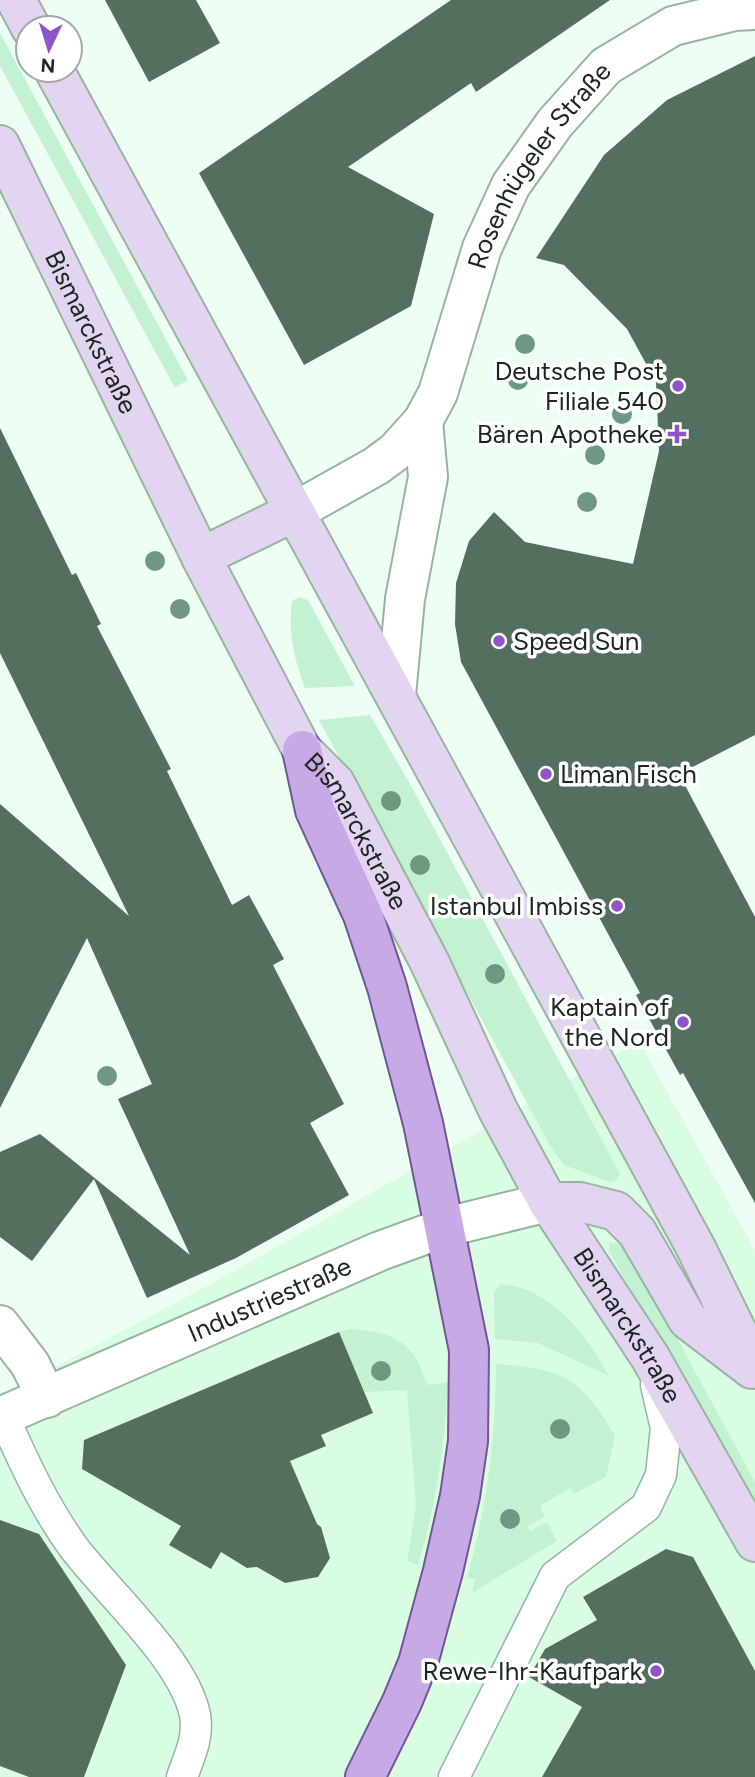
<svg xmlns="http://www.w3.org/2000/svg" width="755" height="1777" viewBox="0 0 755 1777" font-family="Figtree,sans-serif">
	<style>
		.built { fill: #d8fde3 }
		.green { fill: #c3f2d2 }
		.building { fill: #556f5e }
		.lines { fill: none; stroke-linecap: round; stroke-linejoin: round }
		.lane-casing { stroke: #98b4a1; stroke-width: 33 }
		.street-casing { stroke: #98b4a1; stroke-width: 42 }
		.secondary-casing { stroke: #98b4a1; stroke-width: 42 }
		.primary-casing { stroke: #725695; stroke-width: 42 }
		.lane { stroke: #fff; stroke-width: 30 }
		.street { stroke: #fff; stroke-width: 38 }
		.secondary { stroke: #e3d4f2; stroke-width: 38 }
		.primary { stroke: #c7a9e6; stroke-width: 38 }
		.tree { fill: #6e9881 }
		.poi-dot { fill: #9053c9; stroke: #fff; stroke-width: 2.5 }
		.labels { text-anchor: middle; dominant-baseline: central; stroke-width: 7; stroke-linejoin: round; paint-order: stroke }
		.street-label { font-size: 26px; fill: #1b261e; stroke: #fff }
		.poi-label { font-size: 26px; fill: #1b261e; stroke: #fff; text-anchor: end }
	</style>
	<rect width="100%" height="100%" fill="#edfff2"/>
	<path class="built" d="M 639,1041 L 755,1250 L 755,1777 L 0,1777 L 0,1396 L 209,1285 Z"/>
	<path class="green" d="M 0,33 L 188,380 L 175,388 L 0,66 Z
		M 299,597 L 308,600 L 355,686 L 305,688 C 294,659 288,632 292,601 Z
		M 370,715 L 414,791 L 620,1174 L 616,1180 L 610,1182 L 564,1165 L 552,1149 L 319,720 Z
		M 609,1242 L 621,1245 L 640,1270 L 755,1482 L 755,1513 L 609,1251 Z
		M 501,1284 C 551,1288 587,1335 609,1376 L 538,1343 L 495,1339 L 494,1292 Z
		M 350,1329 C 394,1332 414,1341 427,1385 L 448,1382 C 445,1445 436,1504 418,1565 L 407,1561 L 416,1505 L 407,1390 L 364,1392 L 339,1332 Z
		M 496,1364 C 564,1369 580,1377 615,1435 L 606,1477 L 574,1494 L 570,1488 L 540,1506 L 545,1517 L 527,1526 L 530,1531 L 547,1522 L 557,1541 L 472,1593 L 475,1579 L 467,1578 C 487,1508 496,1436 496,1364 Z"/>
	<path class="building" d="M 105,0 L 196,0 L 220,43 L 149,82 Z
		M 451,0 L 610,0 L 476,92 L 471,83 L 348,167 L 434,214 L 411,306 L 304,365 L 199,173 Z
		M 755,56 L 755,735 L 679,774 L 755,917 L 755,1203 L 683,1073 L 680,1075 L 636,995 L 640,993 L 461,662 L 455,624 L 456,583 L 469,541 L 494,512 L 525,542 L 633,564 L 659,451 L 656,382 L 627,329 L 564,265 L 536,258 L 604,155 L 667,100 Z
		M 0,428 L 72,575 L 76,573 L 101,624 L 97,626 L 171,769 L 167,771 L 232,905 L 249,895 L 284,959 L 273,965 L 344,1104 L 310,1123 L 349,1195 L 236,1258 L 147,1298 L 94,1179 L 32,1261 L 0,1237 L 0,1152 L 40,1134 L 190,1255 L 118,1099 L 152,1084 L 87,938 L 0,1108 L 0,804 L 129,916 L 0,653 Z
		M 339,1332 L 373,1413 L 321,1435 L 326,1446 L 290,1461 L 317,1524 L 321,1527 L 330,1558 L 318,1577 L 285,1583 L 257,1567 L 247,1568 L 221,1552 L 211,1569 L 169,1545 L 181,1526 L 82,1469 L 84,1440 Z
		M 0,1520 L 39,1534 L 126,1665 L 84,1777 L 29,1777 L 0,1766 Z
		M 666,1549 L 693,1557 L 755,1671 L 755,1777 L 542,1777 L 582,1707 L 529,1677 L 545,1649 L 597,1620 L 583,1597 Z"/>
	<g class="lines">
		<g class="lane-casing">
			<path id="lane" d="M 3,1416 C 24,1462 44,1507 74,1548 C 109,1594 184,1660 195,1715 C 199,1738 189,1757 182,1777
				M 454,1777 L 555,1576 L 646,1507 L 661,1475 L 666,1428 L 656,1385"/>
		</g>
		<g class="street-casing">
			<g id="street">
				<path id="s1" d="M 294,512 L 376,466 L 395,452 L 423,421 L 438,393 L 482,248 L 511,185 L 555,123 L 606,66 L 673,26 L 734,11 L 755,10"/>
				<path d="M 396,695 L 405,599 L 428,477 L 423,421"/>
				<path d="M 0,1325 L 30,1364 L 47,1398"/>
				<path id="s2" d="M 0,1417 L 380,1251 L 446,1227 L 548,1202"/>
			</g>
		</g>
		<g class="secondary-casing">
			<g id="secondary">
				<path d="M 16,0 L 31,28"/>
				<path d="M 54,70 L 696,1248 L 755,1368"/>
				<path id="s3" d="M 0,145 L 201,557 L 302,750 L 335,783 L 429,961 L 498,1110 L 548,1202 L 650,1357 L 755,1542"/>
				<path d="M 201,557 L 294,512"/>
				<path d="M 548,1202 L 580,1202 L 616,1211 L 637,1232 L 688,1320 L 752,1369"/>
			</g>
		</g>
		<g class="primary-casing">
			<path id="primary" d="M 302,750 L 315,810 L 363,915 L 387,987 L 423,1123 L 469,1350 L 468,1441 L 460,1496 L 443,1571 L 418,1663 L 402,1702 L 365,1777"/>
		</g>
		<use href="#lane" class="lane"/>
		<use href="#street" class="street"/>
		<use href="#secondary" class="secondary"/>
		<use href="#primary" class="primary"/>
	</g>
	<g class="tree">
		<circle cx="525" cy="344" r="10"/>
		<circle cx="518" cy="380" r="10"/>
		<circle cx="622" cy="414" r="10"/>
		<circle cx="595" cy="455" r="10"/>
		<circle cx="587" cy="502" r="10"/>
		<circle cx="155" cy="561" r="10"/>
		<circle cx="180" cy="609" r="10"/>
		<circle cx="391" cy="801" r="10"/>
		<circle cx="420" cy="865" r="10"/>
		<circle cx="495" cy="974" r="10"/>
		<circle cx="107" cy="1076" r="10"/>
		<circle cx="381" cy="1371" r="10"/>
		<circle cx="560" cy="1429" r="10"/>
		<circle cx="510" cy="1519" r="10"/>
	</g>
	<g class="poi-dot">
		<circle cx="678" cy="386" r="7"/>
		<path d="M673.5 423.5h7v7h7v7h-7v7h-7v-7h-7v-7h7z"/>
		<circle cx="499" cy="641" r="7"/>
		<circle cx="546" cy="774" r="7"/>
		<circle cx="617" cy="906" r="7"/>
		<circle cx="683" cy="1022" r="7"/>
		<circle cx="656" cy="1671" r="7"/>
	</g>
	<g class="labels">
		<g class="street-label">
			<text stroke="none"><textPath href="#s1" startOffset="443">Rosenhügeler Straße</textPath></text>
			<text stroke="none"><textPath href="#s3" startOffset="208">Bismarckstraße</textPath></text>
			<text stroke="none"><textPath href="#s3" startOffset="775">Bismarckstraße</textPath></text>
			<text stroke="none"><textPath href="#s2" startOffset="294">Industriestraße</textPath></text>
			<text stroke="none"><textPath href="#s3" startOffset="1340">Bismarckstraße</textPath></text>
		</g>
		<g class="poi-label">
			<text x="664" y="371">Deutsche Post<tspan x="664" dy="30">Filiale 540</tspan></text>
			<text x="663" y="434">Bären Apotheke</text>
			<text x="513" y="641" text-anchor="start">Speed Sun</text>
			<text x="560" y="774" text-anchor="start">Liman Fisch</text>
			<text x="603" y="906">Istanbul Imbiss</text>
			<text x="669" y="1007">Kaptain of<tspan x="669" dy="30">the Nord</tspan></text>
			<text x="642" y="1671">Rewe-Ihr-Kaufpark</text>
		</g>
	</g>
	<g transform="translate(49 49) rotate(184)"><circle r="33" fill="#ffffff" stroke="#a4a8a5" stroke-width="2"/>
	<path d="M0-5L12 26L0 18L-12 26Z" fill="#9053c9"/>
	<text y="-10" font-size="19" font-weight="bold" text-anchor="middle" fill="#1b261e">N</text>
	</g>
</svg>
